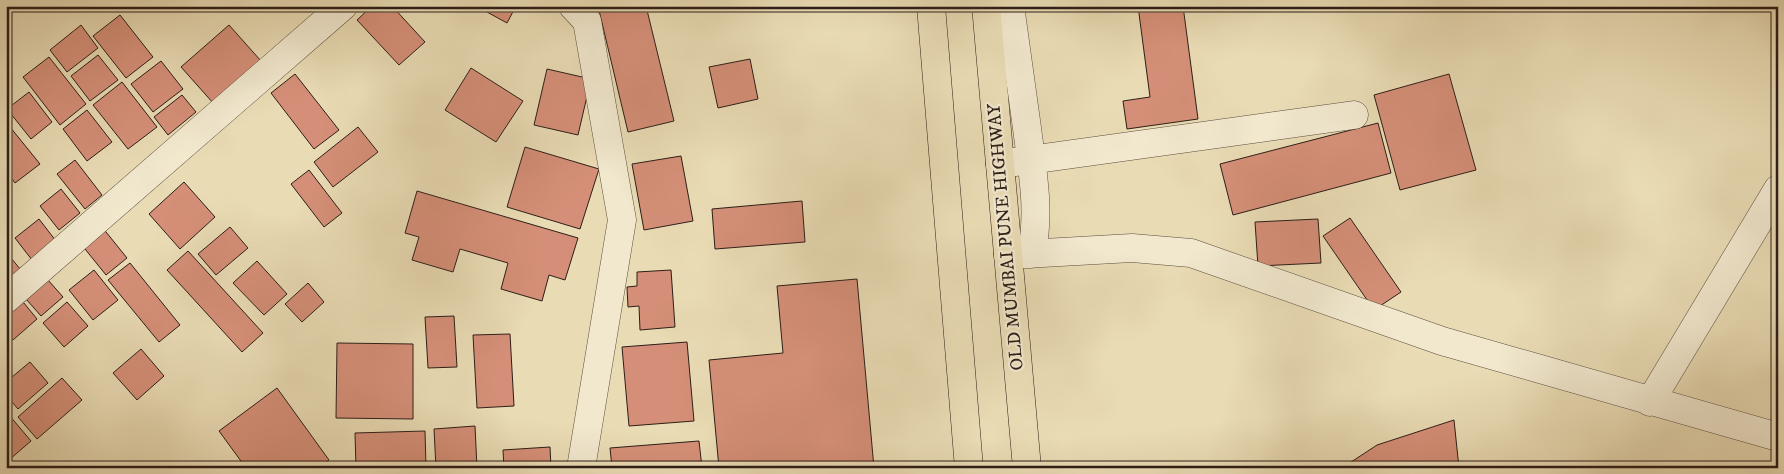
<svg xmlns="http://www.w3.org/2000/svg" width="1784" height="474" viewBox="0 0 1784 474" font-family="'IM FELL DW Pica',serif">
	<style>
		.building { fill: #d58f78; stroke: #2c1e17 }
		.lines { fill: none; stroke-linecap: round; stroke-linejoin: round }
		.minor-casing { stroke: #5b4d3e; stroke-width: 29 }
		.highway-casing { stroke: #2c1e17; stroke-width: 29 }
		.minor { stroke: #f1e8ce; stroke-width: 28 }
		.highway { stroke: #e9dbb4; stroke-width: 28 }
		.labels { text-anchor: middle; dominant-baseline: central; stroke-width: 4.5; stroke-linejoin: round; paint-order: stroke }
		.street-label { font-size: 18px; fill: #2c1e17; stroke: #f1e8ce }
	</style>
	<rect width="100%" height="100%" fill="#e9dbb4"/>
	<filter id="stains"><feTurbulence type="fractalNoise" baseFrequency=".004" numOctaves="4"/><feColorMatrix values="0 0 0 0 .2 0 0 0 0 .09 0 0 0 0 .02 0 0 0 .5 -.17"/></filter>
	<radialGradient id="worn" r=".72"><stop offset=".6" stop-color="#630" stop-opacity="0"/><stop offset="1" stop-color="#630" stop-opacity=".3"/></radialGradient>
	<path class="building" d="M 372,6 L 392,6 L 425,42 L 399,65 L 357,20 Z
		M 476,6 L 516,6 L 507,23 Z
		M 598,6 L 646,6 L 674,121 L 628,132 Z
		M 1138,6 L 1183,6 L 1198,119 L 1127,129 L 1123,101 L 1150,97 Z
		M 120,15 L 153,57 L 126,78 L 93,36 Z
		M 81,25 L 98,48 L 67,72 L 50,50 Z
		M 229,25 L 261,61 L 214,104 L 181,67 Z
		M 98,55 L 118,80 L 90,101 L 71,76 Z
		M 49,57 L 86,104 L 60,125 L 23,77 Z
		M 750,59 L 758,99 L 718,108 L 709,67 Z
		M 161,61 L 183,89 L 153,112 L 131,84 Z
		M 471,68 L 523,101 L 496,142 L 445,110 Z
		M 547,69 L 591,79 L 578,135 L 534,125 Z
		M 295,74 L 339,130 L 314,149 L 271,93 Z
		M 1449,74 L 1476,170 L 1400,190 L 1374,95 Z
		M 122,82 L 157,127 L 128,149 L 93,105 Z
		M 29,92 L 52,122 L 31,139 L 7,109 Z
		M 182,95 L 196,112 L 168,135 L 154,117 Z
		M 87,110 L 112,142 L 87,161 L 63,129 Z
		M 1378,123 L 1391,173 L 1233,215 L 1220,164 Z
		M 10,127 L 40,164 L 15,183 L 6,171 L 6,130 Z
		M 358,127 L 378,152 L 333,187 L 314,162 Z
		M 525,147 L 599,169 L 580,229 L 507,207 Z
		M 681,156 L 693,221 L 644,230 L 632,164 Z
		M 75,160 L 102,195 L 85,209 L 57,174 Z
		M 309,170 L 342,213 L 324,227 L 291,184 Z
		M 184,182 L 215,217 L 180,249 L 149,214 Z
		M 61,189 L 80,213 L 59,230 L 40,206 Z
		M 417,191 L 578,238 L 565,280 L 549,275 L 542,301 L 501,289 L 508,263 L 460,249 L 453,272 L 412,260 L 419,237 L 405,233 Z
		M 802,201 L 805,242 L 715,249 L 712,209 Z
		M 1350,218 L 1401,292 L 1374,310 L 1323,236 Z
		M 39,219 L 56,241 L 32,260 L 15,238 Z
		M 1318,219 L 1321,263 L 1258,266 L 1255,222 Z
		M 102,227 L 127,258 L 106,275 L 81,244 Z
		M 230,227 L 248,248 L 216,275 L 198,254 Z
		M 188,251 L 263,333 L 242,352 L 167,270 Z
		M 6,252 L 21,270 L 6,282 Z
		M 257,261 L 287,294 L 264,315 L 233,283 Z
		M 130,263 L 180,325 L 159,342 L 108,280 Z
		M 94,270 L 118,300 L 93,320 L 69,290 Z
		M 671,270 L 675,327 L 640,330 L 639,306 L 628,307 L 627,287 L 637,286 L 637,272 Z
		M 41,272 L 63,297 L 41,316 L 19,291 Z
		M 857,279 L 874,468 L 719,468 L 709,360 L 783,353 L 777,286 Z
		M 308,283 L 324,302 L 302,322 L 285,304 Z
		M 19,297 L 37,319 L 13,340 L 6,332 L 6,308 Z
		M 67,302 L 88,326 L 64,347 L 43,323 Z
		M 454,316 L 457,367 L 428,368 L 425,317 Z
		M 510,334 L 514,406 L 477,408 L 473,335 Z
		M 687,342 L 694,421 L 629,426 L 622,347 Z
		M 337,343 L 413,344 L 413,419 L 336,418 Z
		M 141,349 L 164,376 L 137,400 L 113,373 Z
		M 30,362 L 48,383 L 18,409 L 6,395 L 6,382 Z
		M 62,378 L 82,400 L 37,439 L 18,417 Z
		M 277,388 L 329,460 L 319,468 L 246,468 L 219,431 Z
		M 9,415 L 31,441 L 9,460 L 6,457 L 6,417 Z
		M 1454,420 L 1459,468 L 1342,468 L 1377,445 Z
		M 475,426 L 477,468 L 436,468 L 434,429 Z
		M 425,431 L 426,468 L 356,468 L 355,433 Z
		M 699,441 L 702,468 L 612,468 L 610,448 Z
		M 550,447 L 551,468 L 504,468 L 503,450 Z"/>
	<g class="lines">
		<g class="minor-casing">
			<path id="minor" d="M 573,6 L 587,21 L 622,220 L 581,468
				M 1010,6 C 1016,47 1021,87 1027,128 C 1032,169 1041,213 1031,254
				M 1000,164 L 1354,115
				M 1008,255 L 1132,248 L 1191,253 L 1442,341 L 1778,437
				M 6,299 L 343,6
				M 1650,402 L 1778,189"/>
		</g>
		<g class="highway-casing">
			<path id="highway" d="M 931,6 L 969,468
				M 986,6 L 1027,468"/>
		</g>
		<use href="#minor" class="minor"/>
		<use href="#highway" class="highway"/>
	</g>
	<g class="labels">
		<g class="street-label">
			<text transform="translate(1006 237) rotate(-95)">OLD MUMBAI PUNE HIGHWAY</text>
		</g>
	</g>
	<rect width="1784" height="474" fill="none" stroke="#e9dbb4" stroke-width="25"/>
	<rect x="8" y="8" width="1769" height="459" fill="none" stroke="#2c1e17" stroke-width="2.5"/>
	<rect x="12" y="12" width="1759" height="449" fill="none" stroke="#2c1e17"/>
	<rect width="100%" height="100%" filter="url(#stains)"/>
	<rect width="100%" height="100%" fill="url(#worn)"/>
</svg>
